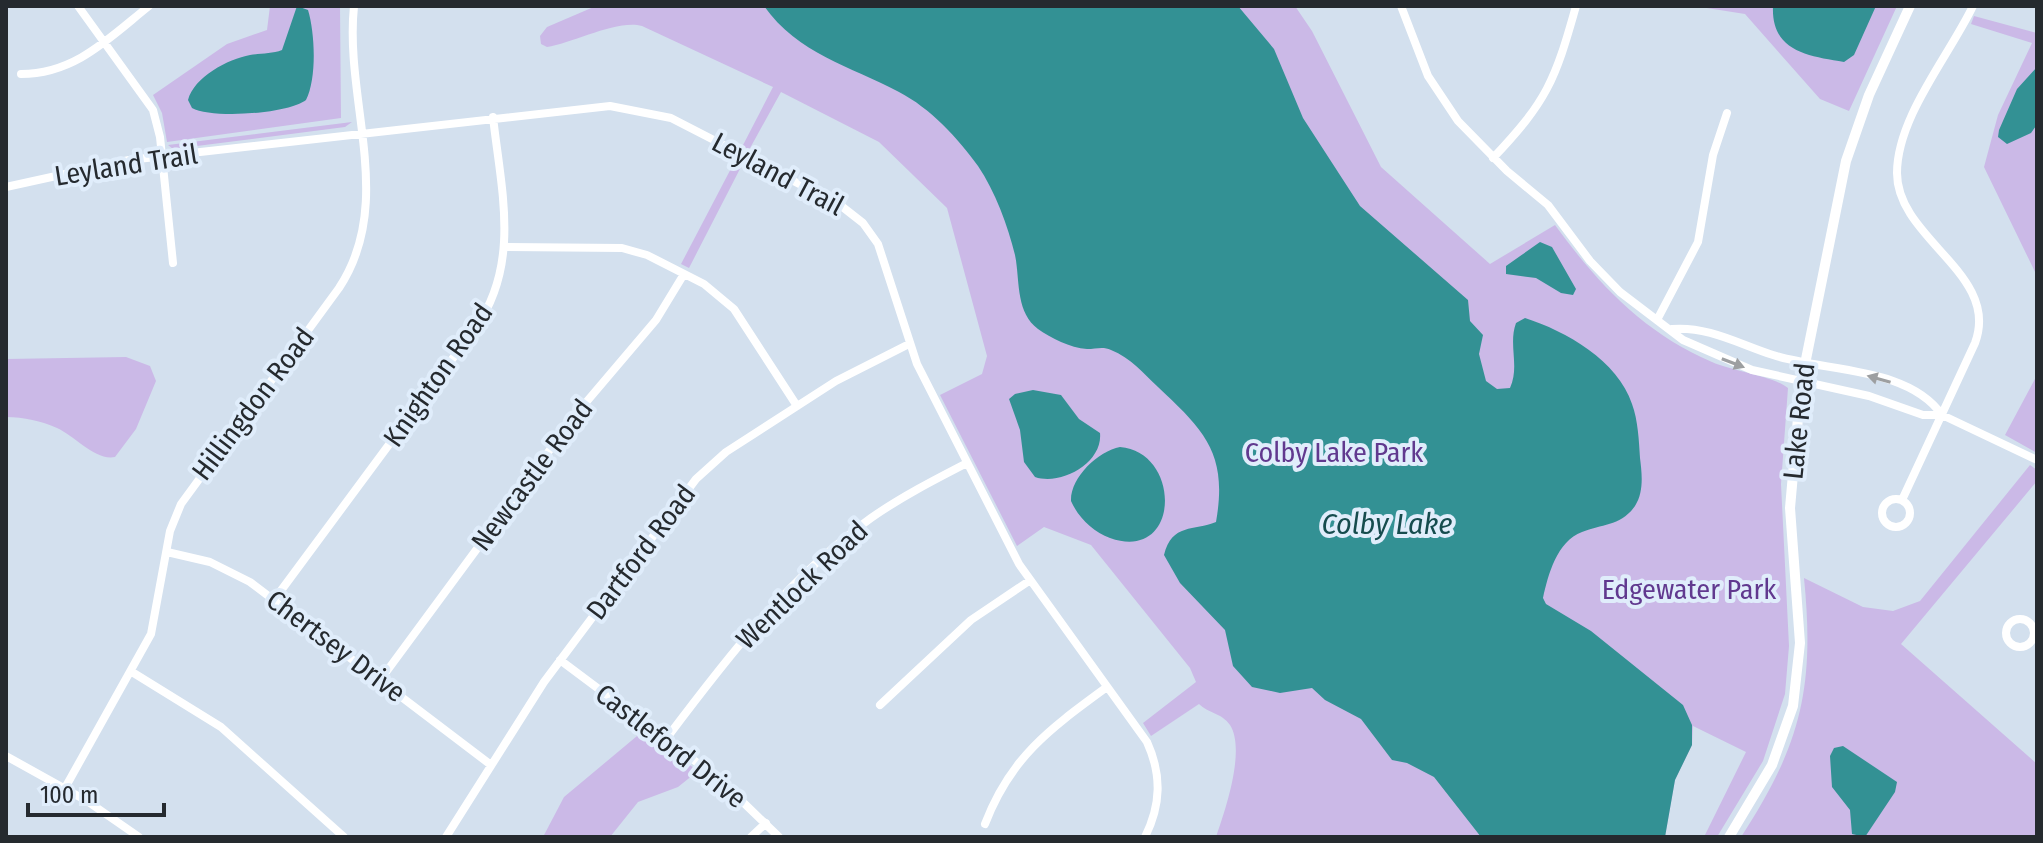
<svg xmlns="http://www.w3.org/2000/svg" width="2043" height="843" viewBox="0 0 2043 843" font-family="'Fira Sans Condensed',sans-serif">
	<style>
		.green { fill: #cbb9e7 }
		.water { fill: #339194 }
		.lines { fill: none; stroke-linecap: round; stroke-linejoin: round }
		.minor { stroke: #fff; stroke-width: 8 }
		.tertiary { stroke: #fff; stroke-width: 10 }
		.oneway { fill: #9d9fa1 }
		.labels { text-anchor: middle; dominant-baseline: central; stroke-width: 8; stroke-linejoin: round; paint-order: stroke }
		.street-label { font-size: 28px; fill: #252a2f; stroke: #e0edfb }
		.park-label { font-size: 28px; fill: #61398f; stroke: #e0edfb }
		.water-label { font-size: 30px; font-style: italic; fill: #164c4e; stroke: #e0edfb }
	</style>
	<rect width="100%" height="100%" fill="#d3e0ee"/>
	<path class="green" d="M 270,6 L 340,6 L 341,118 L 167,142 L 162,113 L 153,95 L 227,44 L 267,30 Z
		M 596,6 L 1295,6 L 1312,31 L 1381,167 L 1490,264 L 1555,225 C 1598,284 1644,333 1712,362 C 1732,371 1773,376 1788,388 L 1781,484 L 1789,646 L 1785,694 L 1763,761 L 1717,837 L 1704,837 L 1746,752 L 1693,726 L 1692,745 L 1675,780 L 1665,837 L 1216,837 C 1225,811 1246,750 1230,725 C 1222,713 1208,713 1199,704 L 1151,736 L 1143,723 L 1196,682 L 1190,668 L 1091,545 L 1044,527 L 1017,546 L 940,395 L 982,374 L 987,356 L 947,208 L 879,142 L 781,92 L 749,150 L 742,147 L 773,87 L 642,26 C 618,19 573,43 547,47 L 541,44 L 540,36 L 547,27 Z
		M 1694,6 L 1897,6 L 1849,111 L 1820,99 L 1745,14 Z
		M 1974,16 L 2037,33 L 2037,276 L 1984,167 L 1998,115 L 2032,43 L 1971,24 Z
		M 352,122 L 345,127 L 173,149 L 168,145 Z
		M 736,159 L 743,163 L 689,268 L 681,264 Z
		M 126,357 L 150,366 L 156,381 L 136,429 L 115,457 C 95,461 75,436 57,428 C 41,421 24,417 6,417 L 6,359 Z
		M 2037,375 L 2037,453 L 2005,435 Z
		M 2030,465 L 2037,470 L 2037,481 L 1901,644 L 2037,764 L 2037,837 L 1741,837 C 1801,745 1815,688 1804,578 L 1863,607 L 1893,611 L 1920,601 Z
		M 643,731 L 698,771 L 678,787 L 638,802 L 610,837 L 543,837 L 564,797 Z"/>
	<path class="water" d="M 297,6 L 308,10 C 315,33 317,78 306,100 C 288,114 212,119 192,108 L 188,100 C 194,77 228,59 250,55 C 261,53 272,54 282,50 Z
		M 764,6 L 1238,6 L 1274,49 L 1303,118 L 1360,206 L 1468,300 L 1470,321 L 1483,335 L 1479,354 L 1486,381 L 1497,389 L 1510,388 C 1520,366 1508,345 1516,323 L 1525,318 C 1566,331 1618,361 1632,404 C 1638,420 1639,441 1640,458 C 1642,474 1644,492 1635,506 C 1621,526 1602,524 1582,532 C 1557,541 1548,575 1543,598 L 1546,604 L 1591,631 L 1683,705 L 1692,725 L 1692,745 L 1675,780 L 1665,837 L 1481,837 L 1434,777 L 1407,763 L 1392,760 L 1361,719 L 1325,700 L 1312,688 L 1280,693 L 1252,687 L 1233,666 L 1225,630 L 1180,583 L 1164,555 C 1172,523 1194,531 1216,522 C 1228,454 1205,431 1158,387 C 1143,373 1131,358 1111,350 C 1103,346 1096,349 1087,349 C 1070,348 1051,338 1038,329 C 1015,312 1020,278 1015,255 C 1008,226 995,191 978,166 C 958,138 930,108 899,92 C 850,66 798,54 764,6 Z
		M 1773,6 L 1876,6 L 1854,55 L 1844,62 C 1807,56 1771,51 1773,6 Z
		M 2037,67 L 2036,126 L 2031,133 L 2007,144 L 1998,137 L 1999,130 L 2017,89 Z
		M 1540,242 L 1552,247 L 1576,289 L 1573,295 L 1561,293 L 1536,278 L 1506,274 L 1506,266 Z
		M 1033,390 L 1061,395 L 1079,419 L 1100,433 C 1103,463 1061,486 1035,477 L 1024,462 L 1020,430 L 1009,399 L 1015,394 Z
		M 1120,447 C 1182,452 1181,563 1110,538 C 1093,532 1078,517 1071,501 C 1070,478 1098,451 1120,447 Z
		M 1843,746 L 1897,782 L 1895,792 L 1865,837 L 1852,834 L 1850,810 L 1832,787 L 1830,756 L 1834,748 Z"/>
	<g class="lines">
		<path class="minor" d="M 78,6 L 153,110 L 160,137 L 173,263
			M 1401,6 L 1428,76 L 1458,121 L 1507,171 L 1548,205 L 1590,261 L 1620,292 L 1683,340 L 1752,370 L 1869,396 L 1923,415 L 1942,415 L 2037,460
			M 21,74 C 75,74 109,38 149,6
			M 1493,158 C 1547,101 1555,81 1576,6
			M 6,187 L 129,160 L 610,106 L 671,118 L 840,205 L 863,223 L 878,244 L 917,364 L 1019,564 L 1147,742 C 1162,775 1161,805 1145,837
			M 505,247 L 622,248 L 647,255 L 704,284 L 734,309 L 797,406
			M 1657,320 L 1698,242 L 1713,155 L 1727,113
			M 1672,329 C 1708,326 1739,344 1773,355 C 1825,372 1908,366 1942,415
			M1882 513a14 14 0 1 1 28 0a14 14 0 1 1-28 0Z
			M 1902,500 L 1975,343 C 2001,274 1897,239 1897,173 C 1897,117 1949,56 1973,6
			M 167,552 L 210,562 L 250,582 L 491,765
			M 274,600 L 476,327 C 521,263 501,189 493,117
			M2006 633a14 14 0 1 1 28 0a14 14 0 1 1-28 0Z
			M 560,660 L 719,779 L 779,837
			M 132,672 L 221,727 L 344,837
			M 381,679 L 577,413 L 656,320 L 684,274
			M 880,705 L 971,620 L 1029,581
			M 666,739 C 727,658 788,578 871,518 C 901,497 934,480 967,463
			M 6,756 L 87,801 L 139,837
			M 65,788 L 151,634 L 170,531 L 181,504 L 339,288 C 396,202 344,101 354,6
			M 985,824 C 1011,756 1051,728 1107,687
			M 446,837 L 544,682 L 696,479 L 726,452 L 836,381 L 909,344
			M 751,837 L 766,823"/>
		<path class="tertiary" d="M 1729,837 L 1772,765 L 1793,706 L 1800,643 L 1790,508 L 1801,384 L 1846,161 L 1869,95 L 1910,6"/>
	</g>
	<defs><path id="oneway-solid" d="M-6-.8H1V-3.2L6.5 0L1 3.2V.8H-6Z" transform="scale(2)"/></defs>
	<g class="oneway">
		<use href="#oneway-solid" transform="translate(1733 363) rotate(21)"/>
		<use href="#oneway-solid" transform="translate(1879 379) rotate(-164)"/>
	</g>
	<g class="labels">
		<g class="street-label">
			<text transform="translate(126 165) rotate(-9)">Leyland Trail</text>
			<text transform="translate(778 174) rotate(28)">Leyland Trail</text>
			<text transform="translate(438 375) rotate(-55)">Knighton Road</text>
			<text transform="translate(253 404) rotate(-53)">Hillingdon Road</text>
			<text transform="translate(1799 421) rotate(-84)">Lake Road</text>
			<text transform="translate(532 475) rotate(-53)">Newcastle Road</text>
			<text transform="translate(641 552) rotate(-53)">Dartford Road</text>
			<text transform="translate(802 585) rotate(-44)">Wentlock Road</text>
			<text transform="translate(336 646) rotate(37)">Chertsey Drive</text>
			<text transform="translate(671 746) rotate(38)">Castleford Drive</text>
		</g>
		<g class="park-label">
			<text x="1334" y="452">Colby Lake Park</text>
			<text x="1689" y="589">Edgewater Park</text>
		</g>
		<g class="water-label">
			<text x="1387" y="524">Colby Lake</text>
		</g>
	</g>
	<rect width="2043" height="843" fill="none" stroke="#252a2f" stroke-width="16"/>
	<path d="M28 803v12h136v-12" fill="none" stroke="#252a2f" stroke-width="4"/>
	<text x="40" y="803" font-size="24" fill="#252a2f" stroke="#e0edfb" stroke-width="6" paint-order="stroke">100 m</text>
</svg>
